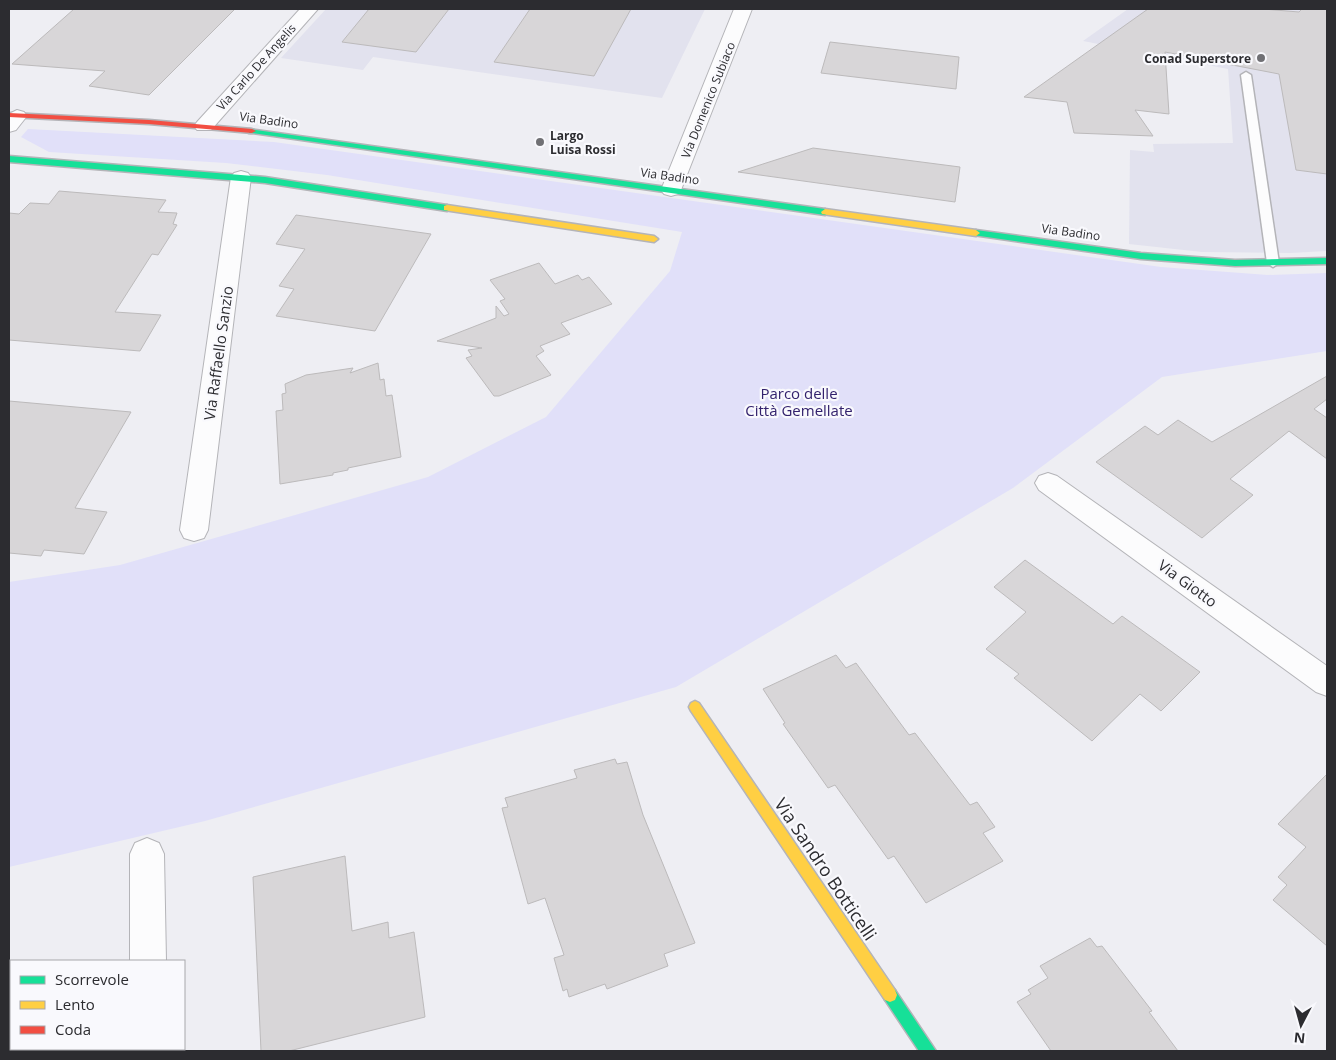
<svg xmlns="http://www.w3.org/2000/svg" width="1336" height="1060" viewBox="0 0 1336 1060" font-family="'Open Sans',sans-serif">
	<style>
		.built { fill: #e2e2ee }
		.green { fill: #e1e0f9 }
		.building { fill: #d8d6d8; stroke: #bcbabb }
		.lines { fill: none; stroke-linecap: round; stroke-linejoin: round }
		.lane-casing { stroke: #b4b4b8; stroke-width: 3 }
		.street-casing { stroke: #b4b4b8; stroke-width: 2 }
		.fast-casing { stroke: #b4b4b8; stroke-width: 3 }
		.slow-casing { stroke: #b4b4b8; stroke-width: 3 }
		.jam-casing { stroke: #b4b4b8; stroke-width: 3 }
		.lane { fill: #fcfcfd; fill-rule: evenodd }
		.street { fill: #fcfcfd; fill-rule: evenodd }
		.fast { fill: #16e098; fill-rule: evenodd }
		.slow { fill: #ffcf43; fill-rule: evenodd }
		.jam { fill: #f24e42; fill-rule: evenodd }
		.poi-dot { fill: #707074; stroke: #f9f9fd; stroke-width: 2 }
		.labels { text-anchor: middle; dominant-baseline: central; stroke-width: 4.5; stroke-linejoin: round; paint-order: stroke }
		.far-poi-label { font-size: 12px; font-weight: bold; fill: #2c2c30; stroke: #f9f9fd; text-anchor: end }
		.far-street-label { font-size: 12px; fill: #2c2c30; stroke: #f9f9fd }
		.street-label { font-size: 15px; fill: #2c2c30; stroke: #f9f9fd }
		.park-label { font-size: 15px; fill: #33226d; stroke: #f9f9fd }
		.near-street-label { font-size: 18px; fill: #2c2c30; stroke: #f9f9fd }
	</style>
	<rect width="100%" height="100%" fill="#eeeef3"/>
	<path class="built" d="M 326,9 L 705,9 L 662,98 L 373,57 L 363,70 L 281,58 Z
		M 1128,9 L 1327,9 L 1327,251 L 1290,253 L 1202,252 L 1129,244 L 1130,150 L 1154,152 L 1153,144 L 1233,143 L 1228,69 L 1083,41 Z"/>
	<path class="green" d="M 28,129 L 274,142 L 1161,267 L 1268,275 L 1327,273 L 1327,351 L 1162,377 L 1013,488 L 676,687 L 205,821 L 9,867 L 9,582 L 120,565 L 428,477 L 546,417 L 670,271 L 682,232 L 327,175 L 226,163 L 49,152 L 21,137 Z"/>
	<path class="building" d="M 74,9 L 235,9 L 149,95 L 89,86 L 105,71 L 12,64 Z
		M 369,9 L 449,9 L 416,52 L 342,42 Z
		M 530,9 L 631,9 L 594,76 L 494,62 Z
		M 1148,9 L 1263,9 L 1299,12 L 1302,9 L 1327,9 L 1327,174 L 1296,170 L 1279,74 L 1165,52 L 1169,114 L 1135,110 L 1153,136 L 1074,133 L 1067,102 L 1024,97 Z
		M 830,42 L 959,57 L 956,89 L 821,73 Z
		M 813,148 L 960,167 L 955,202 L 738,172 Z
		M 59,191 L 166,200 L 158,212 L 177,213 L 173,224 L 177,225 L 158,255 L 152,254 L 115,312 L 161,315 L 140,351 L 9,340 L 9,213 L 19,214 L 30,203 L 49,204 Z
		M 296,215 L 431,234 L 375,331 L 276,316 L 294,289 L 279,286 L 305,249 L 276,244 Z
		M 539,263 L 555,284 L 578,275 L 582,280 L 589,277 L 612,304 L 561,323 L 570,334 L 540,346 L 544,351 L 536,356 L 551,375 L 499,396 L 494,396 L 466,358 L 472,356 L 468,350 L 482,348 L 437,341 L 496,318 L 496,306 L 504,316 L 509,314 L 500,301 L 505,299 L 490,280 Z
		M 378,363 L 380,380 L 384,379 L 386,396 L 392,395 L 401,457 L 348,468 L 348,470 L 333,473 L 333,475 L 280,484 L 276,411 L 283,410 L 282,394 L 286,393 L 285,384 L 306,375 L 353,368 L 350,373 Z
		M 1327,376 L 1327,399 L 1314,409 L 1327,418 L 1327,459 L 1289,431 L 1230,479 L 1253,495 L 1202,538 L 1096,462 L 1145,426 L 1158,435 L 1178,420 L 1212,442 Z
		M 9,401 L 131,412 L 75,508 L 107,512 L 84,554 L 44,550 L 41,556 L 9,553 Z
		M 1025,560 L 1113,624 L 1122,616 L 1200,672 L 1161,711 L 1140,694 L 1092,741 L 1014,678 L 1019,674 L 986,649 L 1026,612 L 994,587 Z
		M 836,655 L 846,668 L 856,663 L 909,735 L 915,733 L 970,805 L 977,802 L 995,827 L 983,833 L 1003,861 L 926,903 L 894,856 L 888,859 L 835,785 L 828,788 L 783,724 L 785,723 L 763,689 Z
		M 615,759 L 617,764 L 627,762 L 643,815 L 695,943 L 664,954 L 668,966 L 607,989 L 605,984 L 569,997 L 567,989 L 563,991 L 554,958 L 564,955 L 545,898 L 528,904 L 502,808 L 508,807 L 505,798 L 577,778 L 574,770 Z
		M 1327,774 L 1327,946 L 1273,900 L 1287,885 L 1278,877 L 1306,847 L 1278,824 Z
		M 345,856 L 352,931 L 388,922 L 389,938 L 414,932 L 425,1017 L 289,1051 L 261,1051 L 253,877 Z
		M 1090,938 L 1097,947 L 1102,946 L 1152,1011 L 1149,1012 L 1178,1051 L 1051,1051 L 1017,1002 L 1031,994 L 1028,990 L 1048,978 L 1040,966 Z"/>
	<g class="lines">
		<g class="lane-casing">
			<path id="lane" d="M 1246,72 L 1251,75 L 1279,263 L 1273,267 L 1267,263 L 1241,75 Z"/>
		</g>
		<g class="street-casing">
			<path id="street" d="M 300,9 L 318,9 L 211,130 L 197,130 L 194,126 L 197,122 Z
				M 734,9 L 752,9 L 681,190 L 678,194 L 671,196 L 664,194 L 661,190 Z
				M 17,110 L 24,112 L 27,116 L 16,130 L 9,132 L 9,114 Z
				M 241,171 L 248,173 L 251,177 L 208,530 L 204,538 L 194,541 L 184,538 L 180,530 L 231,177 L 234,173 Z
				M 1048,473 L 1057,476 L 1327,666 L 1327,696 L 1316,692 L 1039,490 L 1035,483 L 1039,476 Z
				M 147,838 L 159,843 L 164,854 L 166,961 L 130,961 L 130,854 L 135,843 Z
				M 129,1049 L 167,1049 L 168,1051 L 130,1051 Z"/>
		</g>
		<g class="fast-casing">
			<path id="fast" d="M 249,129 L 825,209 L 829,212 L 825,215 L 252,133 L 249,133 Z
				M 9,156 L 265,177 L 447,205 L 451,208 L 447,211 L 265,183 L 9,162 Z
				M 976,230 L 1141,253 L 1235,260 L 1327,258 L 1327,264 L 1235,266 L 1141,259 L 973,235 L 973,231 Z
				M 890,988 L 895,990 L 936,1051 L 919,1051 L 885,1000 L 883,995 L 885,990 Z"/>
		</g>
		<g class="slow-casing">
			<path id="slow" d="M 447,205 L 654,236 L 658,239 L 654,242 L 444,210 L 444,206 Z
				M 825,209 L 976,230 L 980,233 L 976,236 L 822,214 L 821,212 Z
				M 695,701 L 699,703 L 895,990 L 897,995 L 895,1000 L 890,1002 L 885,1000 L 691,711 L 689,707 L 691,703 Z"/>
		</g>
		<g class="jam-casing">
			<path id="jam" d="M 9,113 L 149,120 L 252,129 L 256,131 L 252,133 L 149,124 L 9,117 Z"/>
		</g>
		<use href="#lane" class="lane"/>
		<use href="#street" class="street"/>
		<use href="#fast" class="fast"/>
		<use href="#slow" class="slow"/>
		<use href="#jam" class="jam"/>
	</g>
	<g class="poi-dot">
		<circle cx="1261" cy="58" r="5"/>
		<circle cx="540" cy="142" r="5"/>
	</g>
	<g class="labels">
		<g class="far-poi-label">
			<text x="1251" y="58">Conad Superstore</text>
			<text x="550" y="135" text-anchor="start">Largo<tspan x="550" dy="14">Luisa Rossi</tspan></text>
		</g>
		<g class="far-street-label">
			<text transform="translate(256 67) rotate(-48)">Via Carlo De Angelis</text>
			<text transform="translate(708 100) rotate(-68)">Via Domenico Subiaco</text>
			<text transform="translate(269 120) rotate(8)">Via Badino</text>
			<text transform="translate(670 176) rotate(8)">Via Badino</text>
			<text transform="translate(1071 232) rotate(8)">Via Badino</text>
		</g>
		<g class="street-label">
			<text transform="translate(218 353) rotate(-82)">Via Raffaello Sanzio</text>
			<text transform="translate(1188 583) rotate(36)">Via Giotto</text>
		</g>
		<g class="park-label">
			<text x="799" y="393">Parco delle<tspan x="799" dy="17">Città Gemellate</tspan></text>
		</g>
		<g class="near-street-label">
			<text transform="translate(826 869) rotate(56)">Via Sandro Botticelli</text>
		</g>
	</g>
	<rect width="1336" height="1060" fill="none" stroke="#2c2c30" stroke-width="20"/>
	<rect x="10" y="960" width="175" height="90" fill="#f9f9fd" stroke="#a7a7ab"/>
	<rect x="20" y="976" width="25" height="8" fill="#16e098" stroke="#a7a7ab"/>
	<text x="55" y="985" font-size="15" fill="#2c2c30">Scorrevole</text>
	<rect x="20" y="1001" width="25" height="8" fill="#ffcf43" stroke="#a7a7ab"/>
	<text x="55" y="1010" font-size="15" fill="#2c2c30">Lento</text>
	<rect x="20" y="1026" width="25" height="8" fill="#f24e42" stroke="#a7a7ab"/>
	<text x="55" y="1035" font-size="15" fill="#2c2c30">Coda</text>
	<g transform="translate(1301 1025) rotate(186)" stroke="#f9f9fd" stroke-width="4" paint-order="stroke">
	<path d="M0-4L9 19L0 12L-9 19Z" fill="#2c2c30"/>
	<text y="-8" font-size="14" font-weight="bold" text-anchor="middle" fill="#2c2c30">N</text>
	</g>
</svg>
